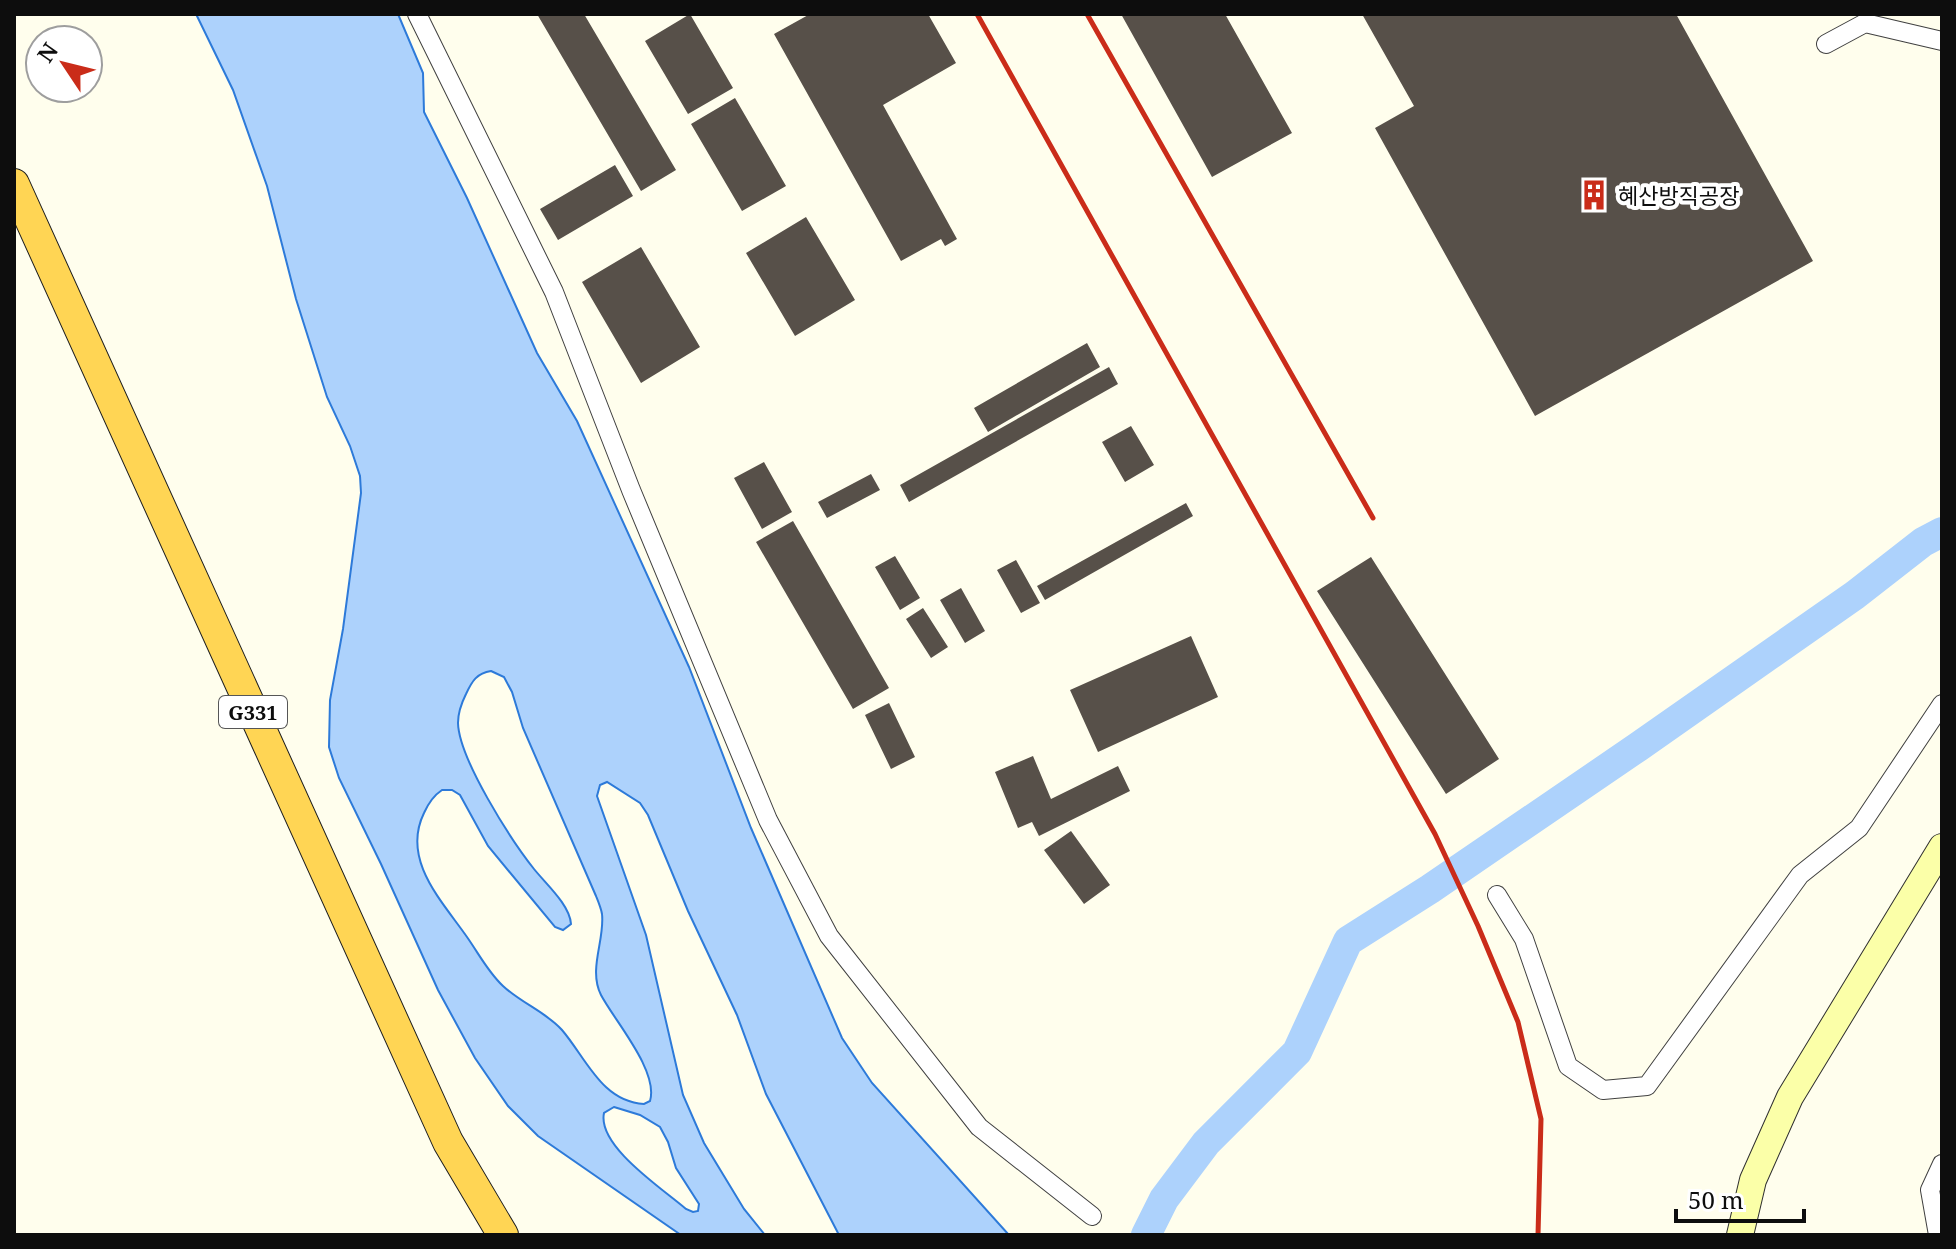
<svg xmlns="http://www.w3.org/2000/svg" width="1956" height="1249" viewBox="0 0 1956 1249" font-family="'Noto Serif','Noto Sans KR',serif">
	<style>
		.water { fill: #add2fc; stroke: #2d7ad9; stroke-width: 2; fill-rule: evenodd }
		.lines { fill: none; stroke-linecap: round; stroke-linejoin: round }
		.river { stroke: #add2fc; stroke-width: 30 }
		.building { fill: #575049 }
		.minor-casing { stroke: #404040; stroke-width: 20 }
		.secondary-casing { stroke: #2f2f2f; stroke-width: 28 }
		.trunk-casing { stroke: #1e1e1e; stroke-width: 32 }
		.minor { stroke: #fff; stroke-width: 18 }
		.secondary { stroke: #fbffa8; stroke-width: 26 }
		.trunk { stroke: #ffd554; stroke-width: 30 }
		.rail { stroke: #ca2c19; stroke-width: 5 }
		.labels { text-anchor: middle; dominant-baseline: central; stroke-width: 8; stroke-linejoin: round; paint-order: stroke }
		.shield { fill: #fff; stroke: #565656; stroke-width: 2 }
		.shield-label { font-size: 20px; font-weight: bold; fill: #0d0d0d }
		.poi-label { font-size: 22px; fill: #0d0d0d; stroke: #fff; text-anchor: start }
	</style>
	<rect width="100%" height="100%" fill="#fffeed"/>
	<path class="water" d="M 196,14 L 398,14 L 423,73 L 424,112 L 467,198 L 537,353 L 577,421 L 689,667 L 751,828 L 842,1038 L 872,1083 L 1009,1235 L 839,1235 L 766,1094 L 737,1015 L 688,911 L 648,815 L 640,803 L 607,782 L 600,785 L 597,796 L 646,935 L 683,1095 L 704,1143 L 744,1209 L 765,1235 L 681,1235 L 538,1136 L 508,1106 L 475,1058 L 438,990 L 381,864 L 339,778 L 329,747 L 330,700 L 343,629 L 361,493 L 360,476 L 350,446 L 327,397 L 296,299 L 267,186 L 233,90 ZM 491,671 L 504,677 L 512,692 L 523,728 L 596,896 C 598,901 601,908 602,914 C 605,940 588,969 601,995 C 614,1020 659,1071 650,1101 L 644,1104 C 602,1102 586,1058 562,1030 C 546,1012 521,1003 503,986 C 488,972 479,954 467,937 C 442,901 401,860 424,813 C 428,804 433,796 442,790 L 452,790 L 460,795 L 488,846 L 555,927 L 563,930 L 571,924 C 570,905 546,884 534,869 C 511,840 459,759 458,723 C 458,714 462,702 466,694 C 472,681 477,673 491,671 ZM 614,1107 L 640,1115 L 660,1127 L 668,1142 L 676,1168 L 699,1204 L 698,1211 L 693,1212 L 686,1209 C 663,1189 597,1146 604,1113 Z"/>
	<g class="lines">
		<path class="river" d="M 1146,1235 L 1164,1199 L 1206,1143 L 1297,1052 L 1348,941 L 1430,889 L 1638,747 L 1855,595 L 1923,542 L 1942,532"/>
	</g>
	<path class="building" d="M 537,14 L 584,14 L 676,170 L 641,191 Z
		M 690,14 L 733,88 L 688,114 L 645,41 Z
		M 810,14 L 928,14 L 956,63 L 883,105 L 957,239 L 945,246 L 941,239 L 901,261 L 774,34 Z
		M 1121,14 L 1225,14 L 1292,133 L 1212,177 Z
		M 1362,14 L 1676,14 L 1813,261 L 1535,416 L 1375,128 L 1414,106 Z
		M 735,98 L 786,186 L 742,211 L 691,124 Z
		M 615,165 L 633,196 L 558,240 L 540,209 Z
		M 806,217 L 855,300 L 795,336 L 746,253 Z
		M 641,247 L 700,347 L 641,383 L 582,282 Z
		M 1087,343 L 1100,367 L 988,432 L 974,408 Z
		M 1109,367 L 1118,384 L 909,502 L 900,485 Z
		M 1131,426 L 1154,465 L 1125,482 L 1102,442 Z
		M 764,462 L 792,512 L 762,529 L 734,478 Z
		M 871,474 L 880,490 L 827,518 L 818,502 Z
		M 1186,503 L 1193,516 L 1045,600 L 1037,586 Z
		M 793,521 L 889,688 L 853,709 L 756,542 Z
		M 895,556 L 920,598 L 900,610 L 875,567 Z
		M 1371,557 L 1499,759 L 1446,794 L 1317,591 Z
		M 1016,560 L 1040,603 L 1021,613 L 997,570 Z
		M 961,588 L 985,631 L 965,643 L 940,600 Z
		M 923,608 L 948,647 L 931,658 L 906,619 Z
		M 1191,636 L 1218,697 L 1098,752 L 1070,690 Z
		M 889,703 L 915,757 L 891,769 L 865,715 Z
		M 1033,756 L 1051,799 L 1118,766 L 1130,791 L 1039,836 L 1032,822 L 1018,828 L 995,772 Z
		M 1071,831 L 1110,885 L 1084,904 L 1044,850 Z"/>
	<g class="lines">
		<g class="minor-casing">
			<path id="minor" d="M 417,14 L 554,292 L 631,490 L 768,820 L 829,936 L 979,1127 L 1092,1216
				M 1826,44 L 1865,23 L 1942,41
				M 1497,895 L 1524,939 L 1568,1066 L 1603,1090 L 1647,1086 L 1800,875 L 1859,828 L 1942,704
				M 1938,1235 L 1930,1190 L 1942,1164"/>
		</g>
		<g class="secondary-casing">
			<path id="secondary" d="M 1740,1235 L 1753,1180 L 1790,1097 L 1942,847"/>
		</g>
		<g class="trunk-casing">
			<path id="trunk" d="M 14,184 L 448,1142 L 503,1235"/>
		</g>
		<use href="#minor" class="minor"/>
		<use href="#secondary" class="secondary"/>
		<use href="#trunk" class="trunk"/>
		<path class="rail" d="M 977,14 L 1435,834 L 1478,926 L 1518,1022 L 1541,1119 L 1538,1235
			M 1087,14 L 1373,518"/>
	</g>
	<defs>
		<g id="building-bare" transform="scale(2.4)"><path d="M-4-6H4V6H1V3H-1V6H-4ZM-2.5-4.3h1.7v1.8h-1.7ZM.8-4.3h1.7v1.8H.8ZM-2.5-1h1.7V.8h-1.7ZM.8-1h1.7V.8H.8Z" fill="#ca2c19" stroke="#fff" stroke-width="2.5" paint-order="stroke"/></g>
	</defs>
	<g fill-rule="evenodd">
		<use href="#building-bare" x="1594" y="195"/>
	</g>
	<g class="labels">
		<rect class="shield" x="219" y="696" width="68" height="32" rx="6"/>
		<g class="shield-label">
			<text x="253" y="712">G331</text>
		</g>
		<g class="poi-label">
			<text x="1618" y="195">혜산방직공장</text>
		</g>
	</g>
	<rect width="1956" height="1249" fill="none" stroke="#0d0d0d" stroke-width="32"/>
	<g transform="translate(64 64) rotate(305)"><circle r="38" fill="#ffffff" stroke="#9e9e9e" stroke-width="2"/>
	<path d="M0-6L14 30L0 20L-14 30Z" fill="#ca2c19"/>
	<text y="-12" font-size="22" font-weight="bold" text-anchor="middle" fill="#0d0d0d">N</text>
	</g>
	<path d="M1676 1209v12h128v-12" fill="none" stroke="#0d0d0d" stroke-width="4"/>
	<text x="1688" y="1209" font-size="24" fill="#0d0d0d" stroke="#ffffff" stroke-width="6" paint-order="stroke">50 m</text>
</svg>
